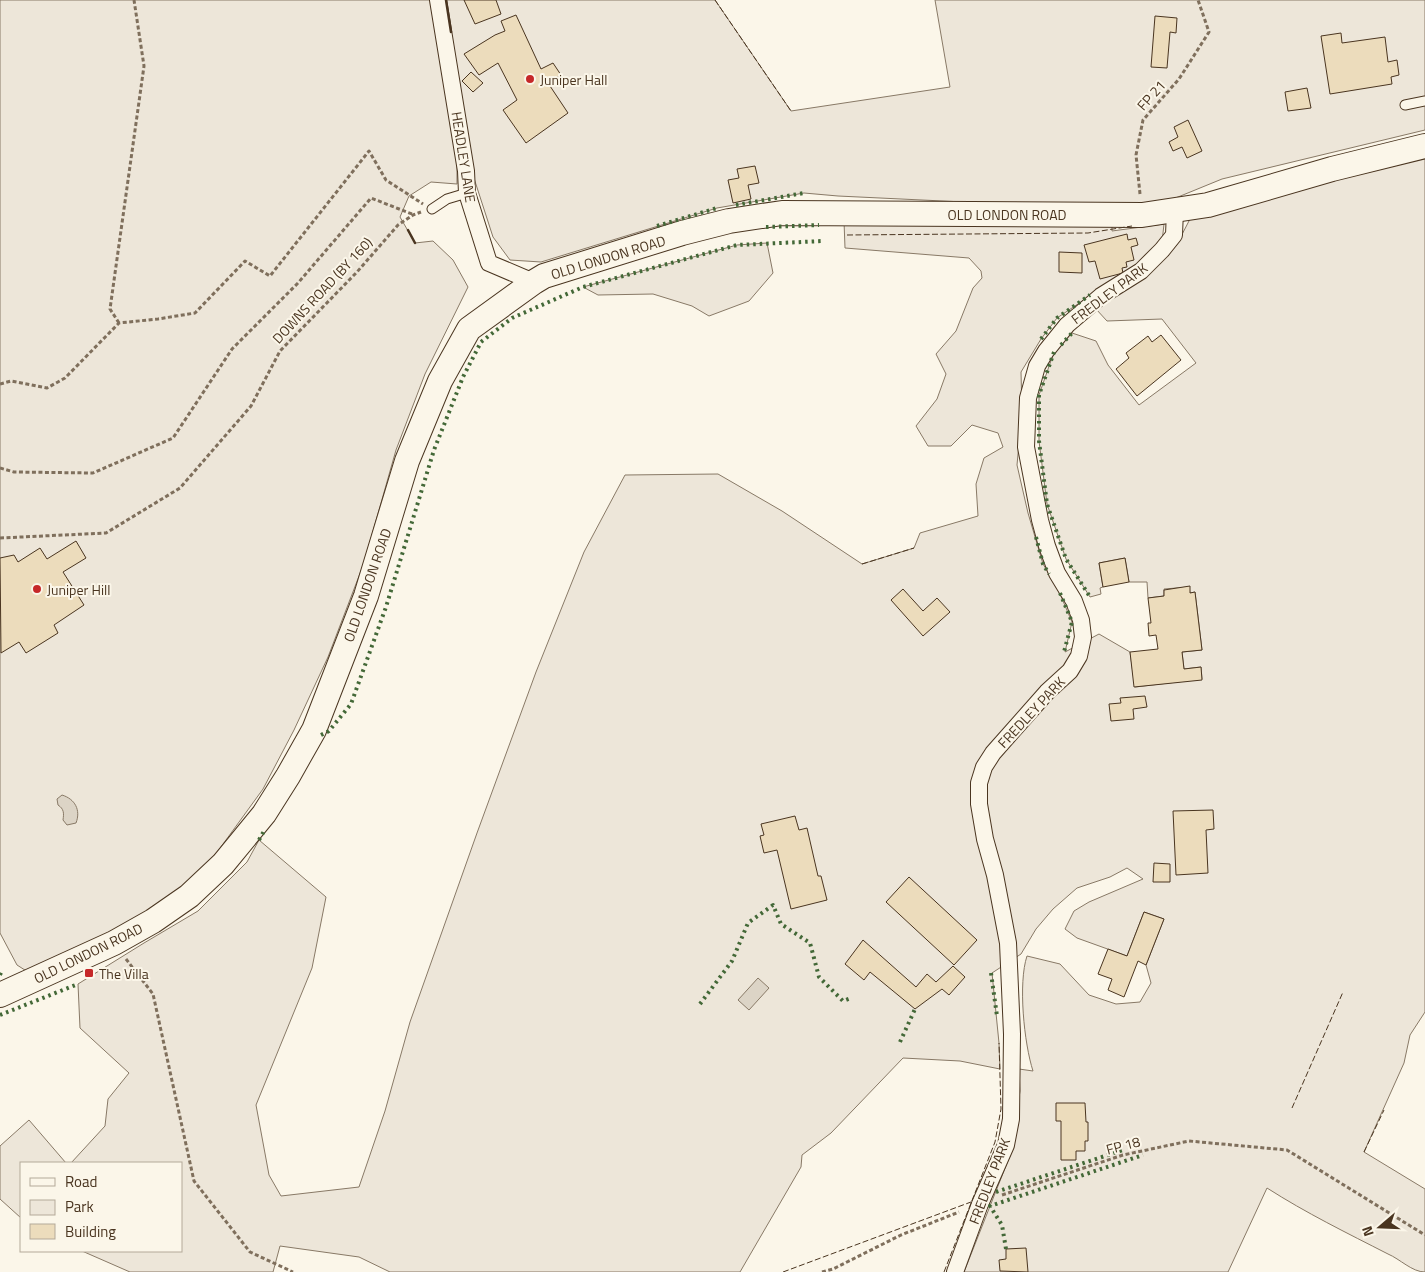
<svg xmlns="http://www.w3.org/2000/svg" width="1425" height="1272" viewBox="0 0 1425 1272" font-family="'Titillium Web',sans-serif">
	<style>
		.green { fill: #ede6d9; stroke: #887966 }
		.water { fill: #dcd4c6; stroke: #887966 }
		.building { fill: #ecdcbc; stroke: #4a3520 }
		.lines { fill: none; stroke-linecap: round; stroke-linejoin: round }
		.lane-casing { stroke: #4a3520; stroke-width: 11 }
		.street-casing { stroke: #4a3520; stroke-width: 18 }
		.secondary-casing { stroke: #4a3520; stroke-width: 26 }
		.path { stroke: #7f6f5c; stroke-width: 3; stroke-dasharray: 4 2.5; stroke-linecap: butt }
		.lane { stroke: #fbf6e9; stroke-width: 9 }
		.street { stroke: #fbf6e9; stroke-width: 16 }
		.secondary { stroke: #fbf6e9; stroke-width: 24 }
		.hedge { stroke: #436837; stroke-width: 4; stroke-dasharray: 2.5 4; stroke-linecap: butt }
		.fence { stroke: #4a3520; stroke-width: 1; stroke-dasharray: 6 2.5; stroke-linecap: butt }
		.wall { stroke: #4a3520; stroke-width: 2.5 }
		.poi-dot { fill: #c62828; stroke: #fbf6e9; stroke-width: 2 }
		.labels { text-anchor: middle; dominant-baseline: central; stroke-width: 4; stroke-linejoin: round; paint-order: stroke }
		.poi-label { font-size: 14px; fill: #4a3520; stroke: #fbf6e9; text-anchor: start }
		.street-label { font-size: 14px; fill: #4a3520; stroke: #fbf6e9 }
	</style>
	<rect width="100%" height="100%" fill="#fbf6e9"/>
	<path class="green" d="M 0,0 L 431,0 L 457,159 L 457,184 L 431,182 L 409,196 L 400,217 L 415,243 L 433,241 L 453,260 L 468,287 L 425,374 L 396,450 L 364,563 L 328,657 L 294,730 L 263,789 L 218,851 L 186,888 L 140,919 L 28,972 L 17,965 L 0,933 Z
		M 446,0 L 715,0 L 791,111 L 950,87 L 935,0 L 1425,0 L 1425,130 L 1222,179 L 1156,206 L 964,202 L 838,196 L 804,193 L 717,208 L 541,262 L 510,260 L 493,237 L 471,169 Z
		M 1425,156 L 1425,1012 L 1410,1035 L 1404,1063 L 1364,1152 L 1425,1189 L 1425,1272 C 1412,1272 1400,1259 1388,1254 C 1347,1233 1306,1213 1267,1188 L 1228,1272 L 964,1272 L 1011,1153 L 1020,1091 L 1019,1069 L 1033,1071 C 1024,1043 1018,983 1027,956 L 1060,964 L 1089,995 L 1116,1004 L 1140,1002 L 1151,983 L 1146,965 L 1164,919 L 1144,912 L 1127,956 L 1077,938 L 1065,929 L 1074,911 L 1089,902 L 1143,879 L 1127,868 L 1110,877 L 1077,888 L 1053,909 L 1036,929 L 1021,954 L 992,973 L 999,1043 L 1000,1069 L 960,1061 L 903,1058 L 831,1133 L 802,1155 L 801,1167 L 740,1272 L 390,1272 L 359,1257 L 280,1246 L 273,1272 L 130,1272 L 82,1251 L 181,1251 L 181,1163 L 71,1163 L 105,1126 L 108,1099 L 129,1073 L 80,1028 L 78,984 L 144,943 L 198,911 L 247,862 L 259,840 L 326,897 L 312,968 L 256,1105 L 269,1175 L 281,1196 L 359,1187 L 385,1111 L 410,1022 L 477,833 L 536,672 L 584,552 L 625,475 L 718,474 L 782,511 L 862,564 L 914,548 L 920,533 L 978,516 L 976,484 L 984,458 L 1003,447 L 998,433 L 972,425 L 951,446 L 928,446 L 916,426 L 937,399 L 946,374 L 936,354 L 956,331 L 973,288 L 982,278 L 981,271 L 969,258 L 845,248 L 844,221 L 1112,222 L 1112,231 L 1164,224 L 1162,242 L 1148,257 L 1057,318 L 1041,339 L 1021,372 L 1022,411 L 1017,465 L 1028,513 L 1043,564 L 1057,587 L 1072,622 L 1065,652 L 1099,634 L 1130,652 L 1135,687 L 1202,679 L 1201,667 L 1184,669 L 1182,652 L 1202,650 L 1195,592 L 1190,593 L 1189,587 L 1164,589 L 1164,596 L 1148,598 L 1147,582 L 1129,582 L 1125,558 L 1099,563 L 1103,587 L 1100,588 L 1101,594 L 1090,597 L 1066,559 L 1047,504 L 1039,441 L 1039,395 L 1054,352 L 1072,333 L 1096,341 L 1108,365 L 1139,405 L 1196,363 L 1162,319 L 1107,321 L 1096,309 L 1140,278 L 1176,246 L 1190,219 Z
		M 767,243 L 773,273 L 749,301 L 709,316 L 692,306 L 653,294 L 598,295 L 583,287 L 737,245 Z
		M 29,1120 L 66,1163 L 21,1163 L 21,1218 L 0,1199 L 0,1146 Z"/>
	<path class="water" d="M 62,795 C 75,799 81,810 76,823 L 67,825 L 63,820 C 64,813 64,809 58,805 L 57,799 Z
		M 758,978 L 769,988 L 749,1010 L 738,1000 Z"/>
	<path class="building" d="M 464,0 L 496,0 L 501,14 L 475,24 Z
		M 516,15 L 541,69 L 553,63 L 561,75 L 548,83 L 568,113 L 526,143 L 503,110 L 517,100 L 498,63 L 479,75 L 464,54 L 495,35 L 505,31 L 501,21 Z
		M 1155,16 L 1177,18 L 1176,33 L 1170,32 L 1167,68 L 1151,67 Z
		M 1341,33 L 1342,43 L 1385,37 L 1388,62 L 1397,60 L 1399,75 L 1391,77 L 1392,84 L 1330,94 L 1321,36 Z
		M 471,72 L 483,83 L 473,92 L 462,81 Z
		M 1307,88 L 1311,108 L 1288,111 L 1285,92 Z
		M 1188,120 L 1202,151 L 1187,158 L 1182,147 L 1173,151 L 1169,142 L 1178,137 L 1174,127 Z
		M 755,166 L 759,183 L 748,185 L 751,199 L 733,203 L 728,180 L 739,178 L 737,169 Z
		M 1127,234 L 1128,240 L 1136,238 L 1138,245 L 1131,247 L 1134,260 L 1126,262 L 1127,267 L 1122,268 L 1123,273 L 1100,279 L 1095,261 L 1089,262 L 1084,245 Z
		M 1059,252 L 1082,253 L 1082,273 L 1059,272 Z
		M 1161,335 L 1181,360 L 1137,396 L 1116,369 L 1129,358 L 1126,353 L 1148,336 L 1152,342 Z
		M 76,541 L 86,558 L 63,572 L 84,605 L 54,625 L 58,633 L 26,653 L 19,642 L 1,653 L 0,558 L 14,555 L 18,562 L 40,548 L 47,559 Z
		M 1125,558 L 1129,582 L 1103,587 L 1099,563 Z
		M 1190,586 L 1190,593 L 1195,592 L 1202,650 L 1182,652 L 1184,669 L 1201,667 L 1202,680 L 1134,687 L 1130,652 L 1158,649 L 1156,635 L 1149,636 L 1148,623 L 1151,623 L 1148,598 L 1164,596 L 1164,590 Z
		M 903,589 L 923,611 L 937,598 L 950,612 L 923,636 L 891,600 Z
		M 1145,696 L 1147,707 L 1133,709 L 1134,719 L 1111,721 L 1109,704 L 1121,703 L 1120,698 Z
		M 1213,810 L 1214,829 L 1206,830 L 1208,873 L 1176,875 L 1173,811 Z
		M 795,816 L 799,830 L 807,828 L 818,876 L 821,876 L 827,900 L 791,909 L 777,850 L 764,853 L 760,836 L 764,835 L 761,824 Z
		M 1154,863 L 1170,864 L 1170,882 L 1153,882 Z
		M 909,877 L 977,940 L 954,965 L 886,902 Z
		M 1144,912 L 1164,919 L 1146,965 L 1138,961 L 1124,997 L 1108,990 L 1112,979 L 1098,974 L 1108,949 L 1127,956 Z
		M 863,940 L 916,987 L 927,974 L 936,982 L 953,966 L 965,977 L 949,995 L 942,989 L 915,1009 L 870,972 L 864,980 L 845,964 Z
		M 1056,1103 L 1085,1103 L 1086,1122 L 1088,1122 L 1088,1141 L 1085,1141 L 1085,1151 L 1076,1151 L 1076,1160 L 1061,1160 L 1061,1121 L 1056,1121 Z
		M 1026,1248 L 1028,1272 L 1000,1271 L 999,1260 L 1006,1259 L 1006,1249 Z"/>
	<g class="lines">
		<g class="lane-casing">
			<path id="lane" d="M 1405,105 L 1425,101
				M 432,209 L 447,199 L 467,193"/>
		</g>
		<g class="street-casing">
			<path id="street" d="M 438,0 L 466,171 L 467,193 L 489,263 L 534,282
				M 955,1272 L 980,1204 L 1006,1145 L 1011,1119 L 1012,1034 L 1008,943 L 995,875 L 985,839 L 979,804 L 979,783 L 984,767 L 993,753 L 1047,692 L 1070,671 L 1079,656 L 1083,637 L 1081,620 L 1074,601 L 1057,573 L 1047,546 L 1040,520 L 1026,447 L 1028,398 L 1037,366 L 1046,351 L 1067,325 L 1101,296 L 1141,271 L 1162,250 L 1174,235 L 1175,210"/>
		</g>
		<g class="secondary-casing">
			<path id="secondary" d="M 0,995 L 114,943 L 153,921 L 189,896 L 223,864 L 264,814 L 288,776 L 314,730 L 366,596 L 407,461 L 440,381 L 469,329 L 534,282 L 544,276 L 682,233 L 729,221 L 782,213 L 1142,215 L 1208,205 L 1332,169 L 1425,146"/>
		</g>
		<path class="path" d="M 1140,194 L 1136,155 L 1143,120 L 1179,79 L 1209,32 L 1198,0
			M 119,323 L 110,309 L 144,66 L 134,0
			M 0,384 L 11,381 L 47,388 L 65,378 L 119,323 L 158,319 L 195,313 L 245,261 L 270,276 L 369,151 L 386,180 L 423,204
			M 0,468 L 14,472 L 93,473 L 173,438 L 232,349 L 298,283 L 371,198 L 412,214
			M 0,538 L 106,533 L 180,488 L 251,406 L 280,351 L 357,272 L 398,225 L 413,215 L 421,212
			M 126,959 L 153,994 L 194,1181 L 250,1252 L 293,1272
			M 1002,1195 L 1123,1155 L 1189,1141 L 1287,1150 L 1425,1235
			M 822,1272 L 833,1269 L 901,1235 L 959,1212"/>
		<use href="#lane" class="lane"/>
		<use href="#street" class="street"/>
		<use href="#secondary" class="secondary"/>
		<path class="hedge" d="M 736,205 L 804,193
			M 657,226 L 717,208
			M 766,227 L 819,225
			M 1041,339 L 1057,318 L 1090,295
			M 1061,345 L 1072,333
			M 1054,352 L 1039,395 L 1039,441 L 1047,504 L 1066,559 L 1090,597
			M 1036,537 L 1043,564 L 1049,574
			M 1060,593 L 1072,622 L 1064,652
			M 321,735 L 329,731 L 351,704 L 386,607 L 434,450 L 463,377 L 481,342 L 512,318 L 583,287 L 737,245 L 823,241
			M 259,840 L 264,831
			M 991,973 L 997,1016
			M 0,975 L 2,970
			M 700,1004 L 732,961 L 748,923 L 773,905 L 781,924 L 810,943 L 819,977 L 843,1001 L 851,998
			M 0,1015 L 78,984
			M 900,1042 L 915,1009
			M 996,1192 L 1123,1150
			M 1006,1249 L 1002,1225 L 990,1206 L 1143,1155"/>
		<path class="fence" d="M 715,0 L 791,111
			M 847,235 L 1088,233 L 1132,226
			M 862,564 L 914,548
			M 1292,1108 L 1343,992
			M 1364,1152 L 1384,1110
			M 783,1272 L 971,1202
			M 944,1272 L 995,1142 L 1001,1109 L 999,1043"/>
		<path class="wall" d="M 446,0 L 451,32
			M 408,230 L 415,243"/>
	</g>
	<g class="poi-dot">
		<circle cx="530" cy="79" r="5"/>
		<circle cx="37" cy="589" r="5"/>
		<rect x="84" y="968" width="10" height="10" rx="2.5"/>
	</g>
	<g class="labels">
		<g class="poi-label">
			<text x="540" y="79">Juniper Hall</text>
			<text x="47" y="589">Juniper Hill</text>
			<text x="99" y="973">The Villa</text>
		</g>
		<g class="street-label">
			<text transform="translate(1151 95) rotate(-48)">FP 21</text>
			<text transform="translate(464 157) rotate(81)">HEADLEY LANE</text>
			<text x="1007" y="214">OLD LONDON ROAD</text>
			<text transform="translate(608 257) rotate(-17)">OLD LONDON ROAD</text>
			<text transform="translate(322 290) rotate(-47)">DOWNS ROAD (BY 160)</text>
			<text transform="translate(1109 293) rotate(-37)">FREDLEY PARK</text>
			<text transform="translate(367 585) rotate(-71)">OLD LONDON ROAD</text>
			<text transform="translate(1031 712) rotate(-47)">FREDLEY PARK</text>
			<text transform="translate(88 953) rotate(-26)">OLD LONDON ROAD</text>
			<text transform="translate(1123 1145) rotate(-15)">FP 18</text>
			<text transform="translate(989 1181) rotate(-69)">FREDLEY PARK</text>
		</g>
	</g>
	<rect x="20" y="1162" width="162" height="90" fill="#fbf6e9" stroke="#b4a999"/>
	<rect x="30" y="1178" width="25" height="8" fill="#fbf6e9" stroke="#b4a999"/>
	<text x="65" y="1187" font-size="15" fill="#4a3520">Road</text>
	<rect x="30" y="1200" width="25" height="15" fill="#ede6d9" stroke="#b4a999"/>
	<text x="65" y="1212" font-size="15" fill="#4a3520">Park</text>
	<rect x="30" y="1224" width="25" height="15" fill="#ecdcbc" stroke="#b4a999"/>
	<text x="65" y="1237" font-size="15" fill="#4a3520">Building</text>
	<g transform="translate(1380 1227) rotate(251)" stroke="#fbf6e9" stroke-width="4" paint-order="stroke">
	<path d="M0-4L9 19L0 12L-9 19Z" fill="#4a3520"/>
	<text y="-8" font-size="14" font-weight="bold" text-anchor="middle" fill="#4a3520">N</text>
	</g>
</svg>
